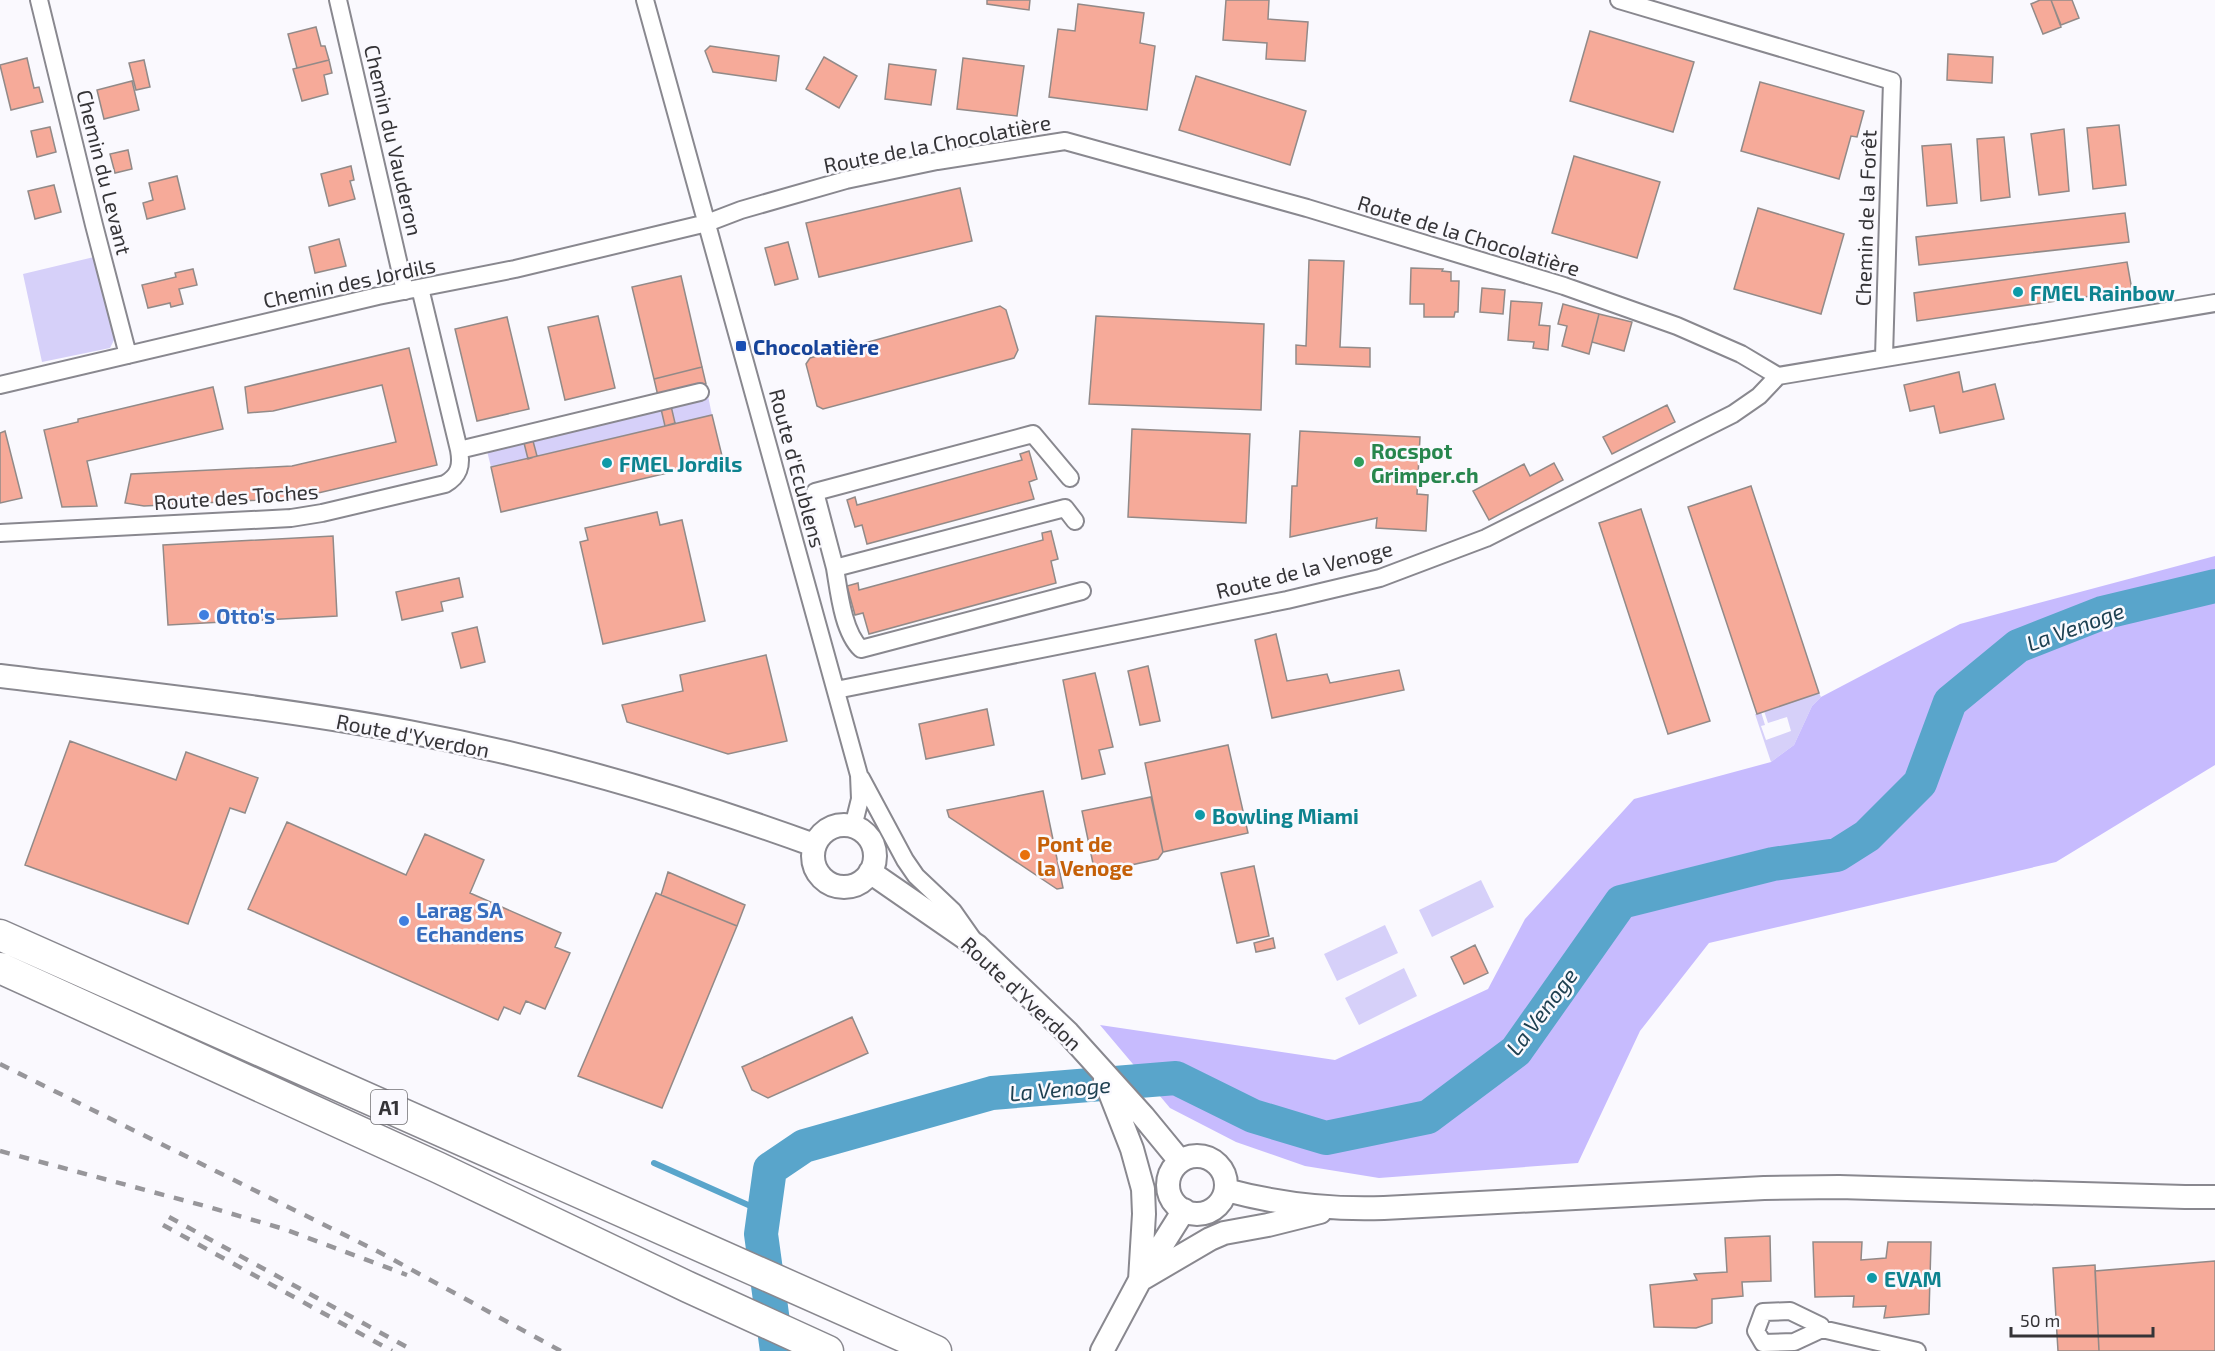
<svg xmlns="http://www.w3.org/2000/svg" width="2215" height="1351" viewBox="0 0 2215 1351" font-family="'Exo 2',sans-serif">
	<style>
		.green { fill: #d6d0f9 }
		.forest { fill: #c7bbfe }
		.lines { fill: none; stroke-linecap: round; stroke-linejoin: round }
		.stream { stroke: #59a5cb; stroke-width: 6 }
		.river { stroke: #59a5cb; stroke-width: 34 }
		.building { fill: #f6aa99; stroke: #928a88; stroke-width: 1.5 }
		.minor-casing { stroke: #89888f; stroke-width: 20 }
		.secondary-casing { stroke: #89888f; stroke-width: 26 }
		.motorway-casing { stroke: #89888f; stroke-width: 33 }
		.minor { stroke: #fff; stroke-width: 16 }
		.secondary { stroke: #fff; stroke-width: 22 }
		.motorway { stroke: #fff; stroke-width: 30 }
		.rail { stroke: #97969a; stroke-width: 4.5; stroke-dasharray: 10 10; stroke-linecap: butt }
		.culture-dot { fill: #0f9aa8; stroke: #faf9fe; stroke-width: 2 }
		.transit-dot { fill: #1a4fb4; stroke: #faf9fe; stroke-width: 2 }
		.leisure-dot { fill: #2e9e5b; stroke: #faf9fe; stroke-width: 2 }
		.shop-dot { fill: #3f7fe0; stroke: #faf9fe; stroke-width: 2 }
		.food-dot { fill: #e8710a; stroke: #faf9fe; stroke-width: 2 }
		.labels { text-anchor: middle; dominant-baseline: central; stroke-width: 5; stroke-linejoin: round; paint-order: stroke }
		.shield { fill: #faf9fe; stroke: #706f73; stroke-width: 1.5 }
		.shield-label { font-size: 20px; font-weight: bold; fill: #353437 }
		.street-label { font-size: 21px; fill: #353437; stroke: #faf9fe }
		.culture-label { font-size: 21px; font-weight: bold; fill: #0d838f; stroke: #faf9fe; text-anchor: start }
		.transit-label { font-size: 21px; font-weight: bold; fill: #164399; stroke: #faf9fe; text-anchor: start }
		.leisure-label { font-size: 21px; font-weight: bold; fill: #27864d; stroke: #faf9fe; text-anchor: start }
		.shop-label { font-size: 21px; font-weight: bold; fill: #366cbe; stroke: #faf9fe; text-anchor: start }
		.food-label { font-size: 21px; font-weight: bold; fill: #c56008; stroke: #faf9fe; text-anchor: start }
		.water-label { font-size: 22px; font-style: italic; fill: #1e4051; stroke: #faf9fe }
	</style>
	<rect width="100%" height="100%" fill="#faf9fe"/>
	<path class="green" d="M 94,257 L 115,338 L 110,348 L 42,362 L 23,274 Z
		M 707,391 L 712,415 L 491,467 L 485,443 Z
		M 1819,693 L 1821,697 L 1812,706 L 1794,745 L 1771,762 L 1755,714 L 1761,712 L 1765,725 L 1761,726 L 1766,740 L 1791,731 L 1787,717 L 1768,723 L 1764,711 Z
		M 1481,880 L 1494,907 L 1432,937 L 1419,910 Z
		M 1385,925 L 1398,953 L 1337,981 L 1324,954 Z
		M 1404,968 L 1417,996 L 1359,1025 L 1345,998 Z"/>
	<path class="forest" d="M 2215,556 L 2215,765 L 2056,862 L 1709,943 L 1640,1031 L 1578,1163 L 1379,1178 L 1305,1166 L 1236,1142 L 1170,1108 L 1100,1025 L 1335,1060 L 1488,989 L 1525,919 L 1634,799 L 1771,762 L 1794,745 L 1812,706 L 1821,697 L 1960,624 Z"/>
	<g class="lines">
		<path class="stream" d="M 654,1163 L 764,1212"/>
		<path class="river" d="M 777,1351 L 761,1234 L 770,1169 L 804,1146 L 992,1093 L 1176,1078 L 1253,1116 L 1326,1138 L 1428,1117 L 1516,1051 L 1621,902 L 1773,864 L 1837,855 L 1867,836 L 1920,783 L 1950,702 L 2018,646 L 2102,613 L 2215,586"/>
	</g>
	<path class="building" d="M 987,0 L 1030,0 L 1029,10 L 987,4 Z
		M 1226,0 L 1269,0 L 1268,19 L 1308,22 L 1305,61 L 1266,59 L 1267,43 L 1223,40 Z
		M 2040,0 L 2051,0 L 2061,27 L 2043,34 L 2031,4 Z
		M 2051,0 L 2072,0 L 2079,18 L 2061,25 Z
		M 1078,4 L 1144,13 L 1140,43 L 1155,46 L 1147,110 L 1049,97 L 1058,29 L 1075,31 Z
		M 316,27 L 321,46 L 325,46 L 329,60 L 297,68 L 288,34 Z
		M 1590,31 L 1694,62 L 1673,132 L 1570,101 Z
		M 710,46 L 779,56 L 776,81 L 713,72 L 705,51 Z
		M 1948,54 L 1993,57 L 1992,83 L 1947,80 Z
		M 824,57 L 857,76 L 839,108 L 806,89 Z
		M 27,58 L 34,88 L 39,87 L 43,102 L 11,110 L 0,65 Z
		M 963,58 L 1024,66 L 1017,116 L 957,109 Z
		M 144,60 L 150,87 L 136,90 L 129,63 Z
		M 329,60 L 332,73 L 324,75 L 328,94 L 302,101 L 293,69 Z
		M 889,64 L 936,70 L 931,105 L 885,99 Z
		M 1196,76 L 1306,111 L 1290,165 L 1179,130 Z
		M 132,81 L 139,110 L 104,119 L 97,90 Z
		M 1760,82 L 1864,111 L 1857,137 L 1851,136 L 1839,179 L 1741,151 Z
		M 2119,125 L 2126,185 L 2093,189 L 2087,128 Z
		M 50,127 L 56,152 L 37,157 L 31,131 Z
		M 2064,129 L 2069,191 L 2039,195 L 2031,134 Z
		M 2004,137 L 2010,197 L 1981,201 L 1977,139 Z
		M 1951,144 L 1957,203 L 1927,206 L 1922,146 Z
		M 128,150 L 132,169 L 115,173 L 110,154 Z
		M 1574,156 L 1660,182 L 1637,258 L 1552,233 Z
		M 351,166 L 354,180 L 350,181 L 355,199 L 329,206 L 321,174 Z
		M 177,176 L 185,209 L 147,219 L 143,203 L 153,200 L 149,183 Z
		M 54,185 L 61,212 L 35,219 L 28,191 Z
		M 960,188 L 972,241 L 819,277 L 806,223 Z
		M 1758,208 L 1844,234 L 1821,314 L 1734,289 Z
		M 2125,213 L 2129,242 L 1919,265 L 1916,237 Z
		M 339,239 L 346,266 L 315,273 L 309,247 Z
		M 788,242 L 798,279 L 775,285 L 765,248 Z
		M 1309,260 L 1344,261 L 1340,347 L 1370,348 L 1370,367 L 1296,364 L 1296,345 L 1306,346 Z
		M 2127,262 L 2132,290 L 1917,321 L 1914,293 Z
		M 1411,268 L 1443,269 L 1442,271 L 1451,272 L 1451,281 L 1459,281 L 1458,312 L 1455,312 L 1454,317 L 1424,317 L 1424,304 L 1410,304 Z
		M 193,269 L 197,285 L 179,289 L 183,304 L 171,307 L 170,303 L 148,308 L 142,285 L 176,277 L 175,273 Z
		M 681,276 L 702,367 L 654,379 L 632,287 Z
		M 1482,288 L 1505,290 L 1503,314 L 1480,312 Z
		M 1511,301 L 1542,303 L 1539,325 L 1550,326 L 1548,350 L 1533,348 L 1534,342 L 1508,340 Z
		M 1563,304 L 1599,314 L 1589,354 L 1562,346 L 1567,326 L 1558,324 Z
		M 1000,306 L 1006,310 L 1018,350 L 1014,358 L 823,409 L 817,406 L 806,364 L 810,358 Z
		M 1599,314 L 1632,322 L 1624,351 L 1592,342 Z
		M 598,316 L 615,388 L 565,400 L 548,327 Z
		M 1096,316 L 1264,324 L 1261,410 L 1089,404 Z
		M 507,317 L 529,409 L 477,421 L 455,329 Z
		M 409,348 L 437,465 L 297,498 L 144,506 L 125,503 L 131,474 L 292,466 L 396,442 L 382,385 L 273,411 L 248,413 L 245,387 Z
		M 702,367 L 706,384 L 668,393 L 675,423 L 665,426 L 654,379 Z
		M 1959,372 L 1963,392 L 1995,384 L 2004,419 L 1940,433 L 1934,406 L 1910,411 L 1904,385 Z
		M 213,387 L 223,429 L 87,461 L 97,506 L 62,507 L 44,430 L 78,422 L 78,419 Z
		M 1667,405 L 1675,422 L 1612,454 L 1603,437 Z
		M 712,415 L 723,460 L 501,512 L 491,467 Z
		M 1132,429 L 1250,434 L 1246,523 L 1128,517 Z
		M 5,431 L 22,498 L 0,503 L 0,433 Z
		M 1300,431 L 1420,437 L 1417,494 L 1428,495 L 1426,531 L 1376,528 L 1377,518 L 1290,537 L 1292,486 L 1297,486 Z
		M 533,441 L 537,456 L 528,459 L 524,443 Z
		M 1029,451 L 1037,479 L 1029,482 L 1034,499 L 867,544 L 862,525 L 855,527 L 847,500 L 855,497 L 857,505 L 1022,460 L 1020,454 Z
		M 1554,463 L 1563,480 L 1489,520 L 1473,491 L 1524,464 L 1530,476 Z
		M 1751,486 L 1819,693 L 1757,714 L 1688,507 Z
		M 1641,509 L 1710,721 L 1668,734 L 1599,523 Z
		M 657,512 L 660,525 L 682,520 L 705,621 L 603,644 L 580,542 L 588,540 L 585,528 Z
		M 1051,531 L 1058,559 L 1051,561 L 1056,583 L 869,634 L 863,613 L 855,615 L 847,586 L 858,583 L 859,590 L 1043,540 L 1042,533 Z
		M 333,536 L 337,616 L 168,625 L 163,545 Z
		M 459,578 L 463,597 L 441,602 L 443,611 L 402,620 L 396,592 Z
		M 477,627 L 485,662 L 461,668 L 452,633 Z
		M 1276,634 L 1287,681 L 1327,674 L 1330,683 L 1399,670 L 1404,690 L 1272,718 L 1255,640 Z
		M 766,655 L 787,741 L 728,754 L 627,722 L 622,705 L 683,691 L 680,675 Z
		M 1148,666 L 1160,721 L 1140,725 L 1128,671 Z
		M 1095,673 L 1113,747 L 1099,750 L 1105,774 L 1082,779 L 1063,680 Z
		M 987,709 L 994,745 L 926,759 L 919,724 Z
		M 70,741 L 176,780 L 186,752 L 258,778 L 245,813 L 230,808 L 188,924 L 25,865 Z
		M 1228,745 L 1248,833 L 1163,852 L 1145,763 Z
		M 1043,791 L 1063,888 L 1057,889 L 949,817 L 947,810 Z
		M 1151,797 L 1163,852 L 1158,859 L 1095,873 L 1082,811 Z
		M 287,822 L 406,875 L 425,834 L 484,860 L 470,893 L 561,933 L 555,947 L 570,953 L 545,1009 L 526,1001 L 520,1014 L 504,1007 L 498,1020 L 248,909 Z
		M 1254,866 L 1269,936 L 1237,943 L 1221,873 Z
		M 668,872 L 745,905 L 737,926 L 661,895 Z
		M 656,893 L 737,926 L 662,1108 L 578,1076 Z
		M 1273,938 L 1275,948 L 1256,952 L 1254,943 Z
		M 1475,945 L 1488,973 L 1464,984 L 1451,957 Z
		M 852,1017 L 868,1053 L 768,1098 L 752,1090 L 742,1067 Z
		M 1770,1236 L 1771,1281 L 1742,1282 L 1743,1296 L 1712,1299 L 1712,1323 L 1696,1328 L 1654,1327 L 1650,1285 L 1697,1280 L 1694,1274 L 1727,1272 L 1725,1238 Z
		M 1813,1242 L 1862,1242 L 1861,1260 L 1886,1258 L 1888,1242 L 1931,1242 L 1929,1314 L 1884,1318 L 1886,1306 L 1853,1307 L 1854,1296 L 1815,1297 Z
		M 2215,1261 L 2215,1351 L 2099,1351 L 2095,1271 Z
		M 2095,1265 L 2099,1351 L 2058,1351 L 2053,1268 Z"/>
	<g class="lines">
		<g class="minor-casing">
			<path id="minor" d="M 39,0 L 94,225 L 128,355
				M 338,0 L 405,291
				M 645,0 L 859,775 L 860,799 L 853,827
				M 1619,0 L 1892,81 L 1884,357
				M 0,385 L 378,296 L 515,269 L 707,223 L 741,210 L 846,180 L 937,161 L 1065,141 L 1307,208 L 1564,286 L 1677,326 L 1741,354 L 1778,376 L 2215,303
				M 459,450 L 700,392
				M 1075,521 L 1065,508 L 835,568 C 839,592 843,632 861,649 L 1082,591
				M 0,533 L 291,518 L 322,513 L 445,484 C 459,476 462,466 459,450 L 420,288
				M 835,568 L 815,492 L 1033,434 L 1070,478
				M 836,690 L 1287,600 L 1380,578 L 1486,538 L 1733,414 L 1759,396 L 1778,376
				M 861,778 L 905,860 L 916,876 L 953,911 L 972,938
				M 1822,1329 L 1794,1342 L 1763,1343 L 1756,1331 L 1763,1312 L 1790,1311 L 1821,1326 L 1822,1329 L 1917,1351"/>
		</g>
		<g class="secondary-casing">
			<path id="secondary" d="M 0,676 C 136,693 274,707 409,732 C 548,758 682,797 814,845
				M813 856a31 31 0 1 1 62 0a31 31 0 1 1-62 0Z
				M 870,872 L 977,946 L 1068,1033 L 1143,1116 L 1180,1161
				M 1105,1080 L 1132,1149 L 1143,1189 L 1144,1214 L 1140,1280
				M1168 1185a29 29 0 1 1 58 0a29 29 0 1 1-58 0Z
				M 1226,1190 C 1278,1204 1329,1210 1384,1208 L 1764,1188 L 1839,1187 L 2185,1197 L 2215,1197
				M 1140,1280 L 1210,1239 L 1224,1233 L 1268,1225 L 1320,1212
				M 1102,1351 L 1140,1280 L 1184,1210"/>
		</g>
		<g class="motorway-casing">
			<path id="motorway" d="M 0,935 L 936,1351
				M 0,968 L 439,1168 L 688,1287 L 828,1351"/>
		</g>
		<use href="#minor" class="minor"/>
		<use href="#secondary" class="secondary"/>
		<use href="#motorway" class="motorway"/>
		<path class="rail" d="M 0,1064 L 379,1252 L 561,1351
			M 0,1151 L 205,1206 L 284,1229 L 407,1275
			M 169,1217 L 414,1351
			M 163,1225 L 392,1351"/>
	</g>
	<g class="culture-dot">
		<circle cx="2018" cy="292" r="6"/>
		<circle cx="607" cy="463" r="6"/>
		<circle cx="1200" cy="815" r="6"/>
		<circle cx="1872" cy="1278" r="6"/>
	</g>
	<rect class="transit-dot" x="735" y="340" width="12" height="12" rx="3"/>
	<circle class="leisure-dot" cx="1359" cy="462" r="6"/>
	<g class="shop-dot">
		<circle cx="204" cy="615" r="6"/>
		<circle cx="404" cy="921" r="6"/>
	</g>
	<circle class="food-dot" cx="1025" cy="855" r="6"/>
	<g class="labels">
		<rect class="shield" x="371" y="1090" width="36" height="34" rx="4.5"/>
		<g class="shield-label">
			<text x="389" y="1107">A1</text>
		</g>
		<g class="street-label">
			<text transform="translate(394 140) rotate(77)">Chemin du Vauderon</text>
			<text transform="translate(937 143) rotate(-11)">Route de la Chocolatière</text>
			<text transform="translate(105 172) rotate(76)">Chemin du Levant</text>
			<text transform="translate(1865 218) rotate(-88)">Chemin de la Forêt</text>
			<text transform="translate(1469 235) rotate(17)">Route de la Chocolatière</text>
			<text transform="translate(349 282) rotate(-12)">Chemin des Jordils</text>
			<text transform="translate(798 468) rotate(75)">Route d'Ecublens</text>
			<text transform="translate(236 496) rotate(-4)">Route des Toches</text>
			<text transform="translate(1304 569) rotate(-14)">Route de la Venoge</text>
			<text transform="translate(413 735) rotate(11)">Route d'Yverdon</text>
			<text transform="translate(1022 993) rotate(43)">Route d'Yverdon</text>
		</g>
		<g class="culture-label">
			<text x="2030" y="292">FMEL Rainbow</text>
			<text x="619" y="463">FMEL Jordils</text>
			<text x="1212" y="815">Bowling Miami</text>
			<text x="1884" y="1278">EVAM</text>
		</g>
		<g class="transit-label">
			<text x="753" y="346">Chocolatière</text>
		</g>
		<g class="leisure-label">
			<text x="1371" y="450">Rocspot<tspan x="1371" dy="24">Grimper.ch</tspan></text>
		</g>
		<g class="shop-label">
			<text x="216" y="615">Otto's</text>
			<text x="416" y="909">Larag SA<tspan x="416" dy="24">Echandens</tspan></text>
		</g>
		<g class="food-label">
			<text x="1037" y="843">Pont de<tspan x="1037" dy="24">la Venoge</tspan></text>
		</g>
		<g class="water-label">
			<text transform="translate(2075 626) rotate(-20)">La Venoge</text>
			<text transform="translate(1541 1011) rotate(-53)">La Venoge</text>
			<text transform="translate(1060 1088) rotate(-5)">La Venoge</text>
		</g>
	</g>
	<path d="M2011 1327v9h142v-9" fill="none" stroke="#353437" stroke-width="3"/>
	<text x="2020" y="1327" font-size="18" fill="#353437" stroke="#faf9fe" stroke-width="4.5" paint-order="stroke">50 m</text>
</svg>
